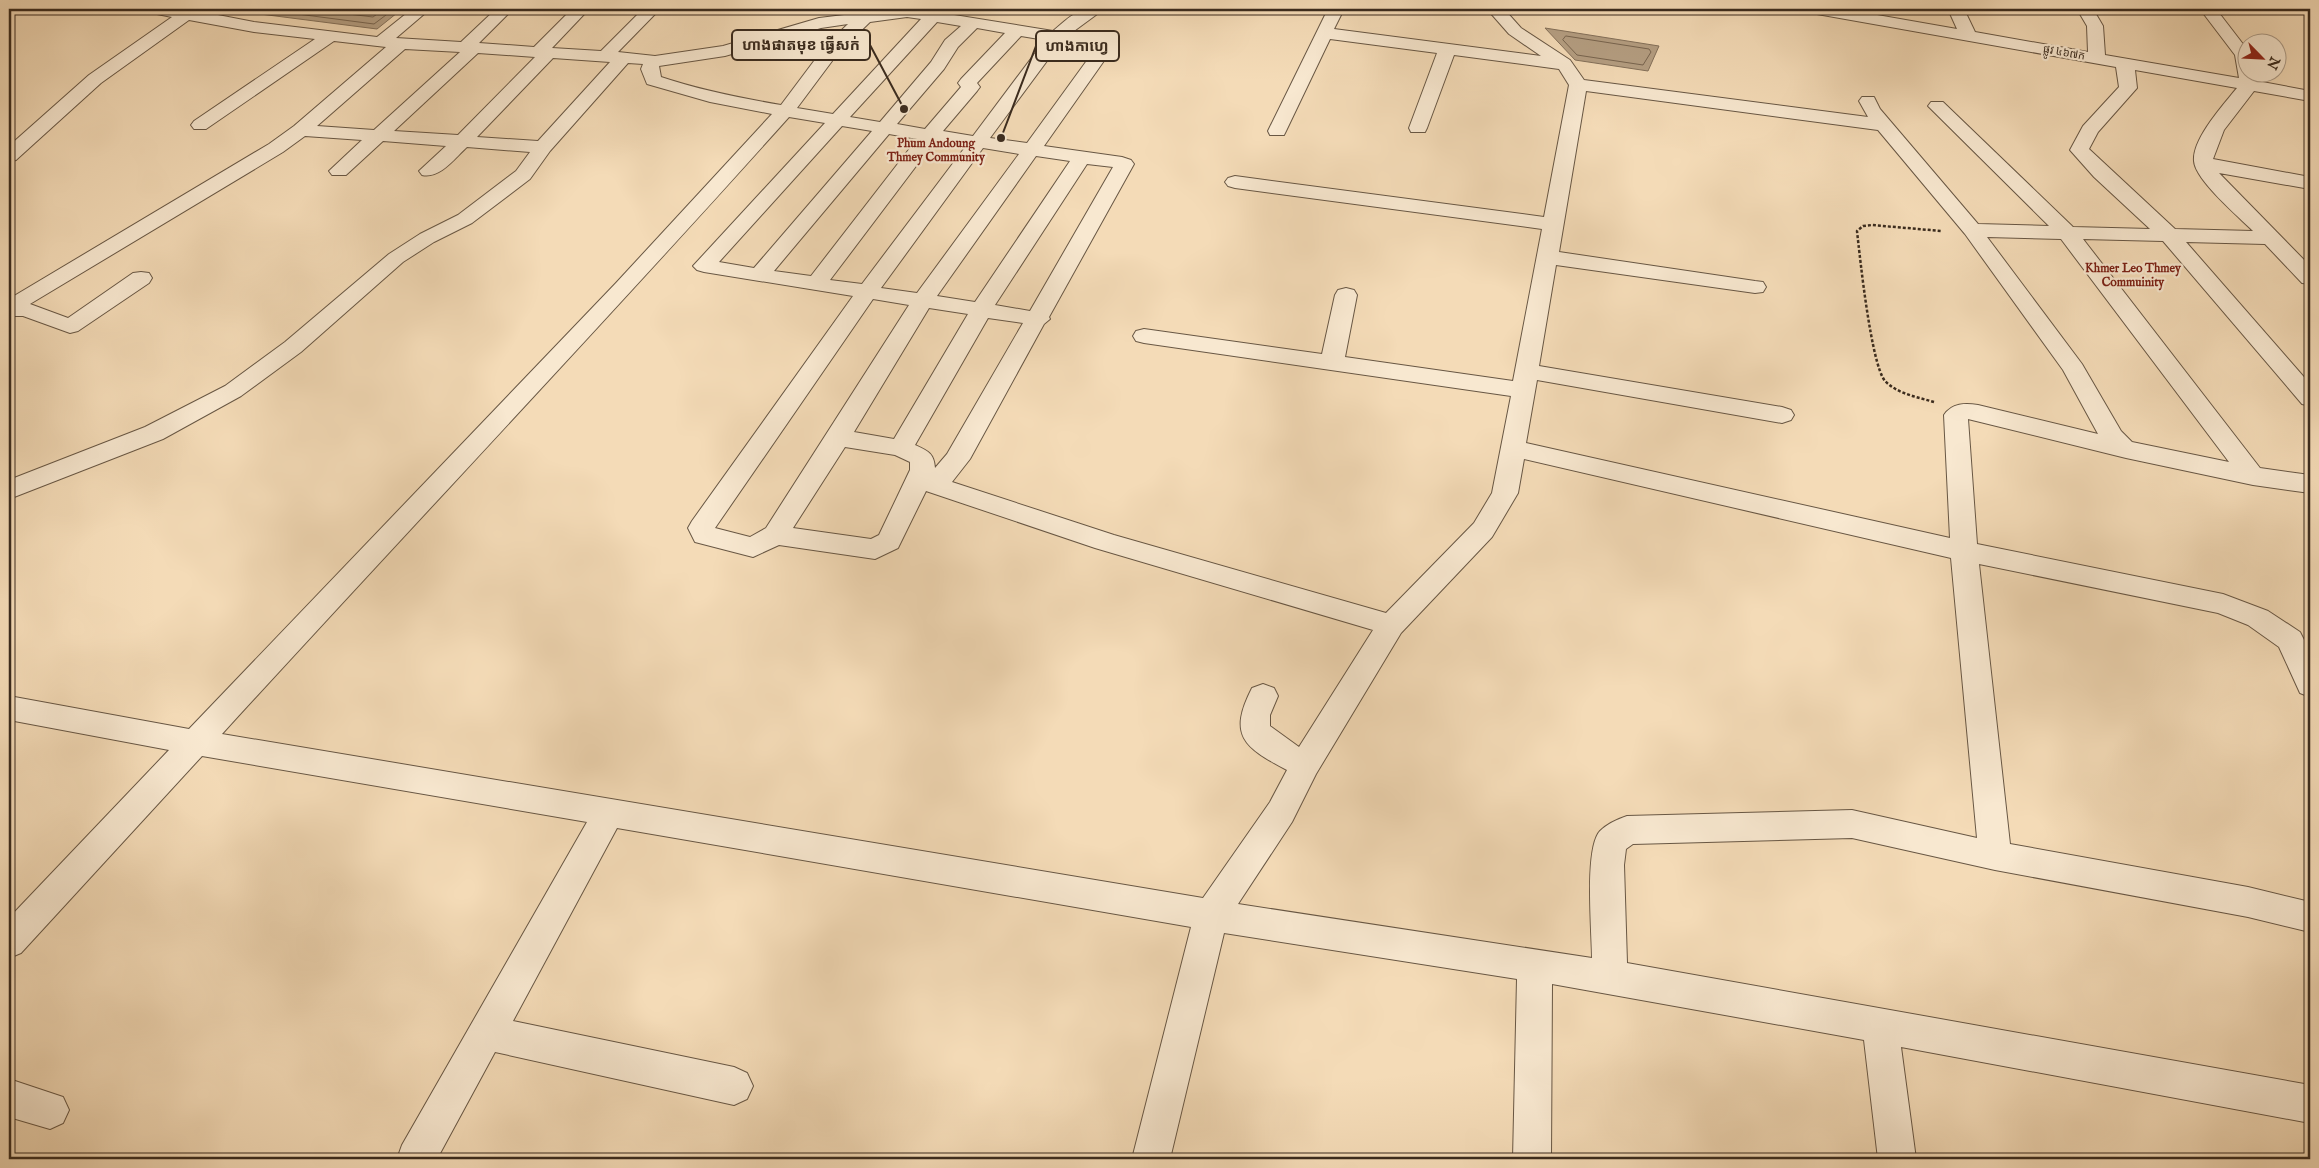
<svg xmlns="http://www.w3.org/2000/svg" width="2319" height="1168" viewBox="0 0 2319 1168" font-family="'IM FELL English','Noto Sans Khmer',serif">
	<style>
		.water { fill: #b59f83; stroke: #84715b }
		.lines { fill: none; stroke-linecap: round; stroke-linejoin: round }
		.shore { stroke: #786550; stroke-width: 1 }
		.minor-casing { stroke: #685744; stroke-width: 2 }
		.path { stroke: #3a2b1e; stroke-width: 2.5; stroke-dasharray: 3 2; stroke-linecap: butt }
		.minor { fill: #f8e8d0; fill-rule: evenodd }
		.labels { text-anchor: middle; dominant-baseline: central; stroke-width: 4.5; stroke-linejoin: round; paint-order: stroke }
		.far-street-label { font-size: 11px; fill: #3a2b1e; stroke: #f8e8d0 }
		.far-neighbourhood-label { font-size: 12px; font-weight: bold; fill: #7a1f14; stroke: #f8e8d0 }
		.leader { fill: none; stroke: #3a2b1e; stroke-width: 2 }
		.callout-dot { fill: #3a2b1e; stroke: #f8e8d0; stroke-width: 2 }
		.callout { fill: #f8e8d0; stroke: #3a2b1e; stroke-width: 2 }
		.callout-label { font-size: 15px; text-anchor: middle; font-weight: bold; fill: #3a2b1e }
	</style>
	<rect width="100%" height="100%" fill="#f4dbb7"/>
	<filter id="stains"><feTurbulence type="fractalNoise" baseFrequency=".004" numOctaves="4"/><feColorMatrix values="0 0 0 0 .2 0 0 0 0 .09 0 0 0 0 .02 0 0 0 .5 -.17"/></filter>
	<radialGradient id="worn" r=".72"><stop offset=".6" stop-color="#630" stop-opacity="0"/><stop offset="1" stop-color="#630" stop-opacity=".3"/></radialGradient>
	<path class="water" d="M 221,9 L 402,9 L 377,29 Z
		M 1545,28 L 1659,46 L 1648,71 L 1575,60 Z"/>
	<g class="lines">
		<path class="shore" d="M 259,9 L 374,24 L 394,9
			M 307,9 L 373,17 L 384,9
			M 1566,36 L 1649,49 L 1651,52 L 1643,65 L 1577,55 L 1563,40 Z"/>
		<g class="minor-casing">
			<path id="minor" d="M 145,9 L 187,9 L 254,22 L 377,37 L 412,9 L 430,9 L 396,38 L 461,42 L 496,9 L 513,9 L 479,43 L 534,47 L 572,9 L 589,9 L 552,48 L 601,51 L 643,9 L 660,9 L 618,52 L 655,56 L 723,46 L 819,18 L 894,9 L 917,9 L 1053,31 C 1073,14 1076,9 1104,9 L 1070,34 L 1108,40 L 1113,48 L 1044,146 L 1122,157 L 1131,160 L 1134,164 L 1049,317 L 1050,319 L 1044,324 L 970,459 L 952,482 L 1114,535 L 1386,613 L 1474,523 L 1492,493 L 1511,396 L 1144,343 L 1136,341 L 1133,336 L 1136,331 L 1144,329 L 1322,354 L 1335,295 L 1338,290 L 1346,288 L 1354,290 L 1357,295 L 1345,357 L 1513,381 L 1542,229 L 1235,188 L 1228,186 L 1225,182 L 1228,178 L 1235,176 L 1544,217 L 1569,85 L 1559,69 L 1454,55 L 1427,128 L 1425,132 L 1411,132 L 1409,128 L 1437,53 L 1330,39 L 1286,131 L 1284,135 L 1270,135 L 1268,131 L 1328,9 L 1344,9 L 1334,29 L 1541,56 L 1509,34 L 1487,9 L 1504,9 L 1521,28 L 1570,60 L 1584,80 L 1868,117 L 1859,101 L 1862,97 L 1874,97 L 1880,109 L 1978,224 L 2049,226 L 1928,106 L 1931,102 L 1943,102 L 2073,227 L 2150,229 L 2094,177 L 2070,150 L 2083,126 L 2119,87 L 2116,67 L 1817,14 L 1809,9 L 1843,9 L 1957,29 L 1948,9 L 1964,9 L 1975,32 L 2088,52 L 2087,26 L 2077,9 L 2093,9 L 2103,26 L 2105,55 L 2239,78 L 2235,55 L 2200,9 L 2216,9 L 2246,48 L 2246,72 L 2256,72 L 2257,81 L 2310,91 L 2310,101 L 2254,91 L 2224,130 L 2213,159 L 2310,177 L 2310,189 L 2219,173 L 2310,266 L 2310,284 L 2302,283 L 2265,244 L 2186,242 L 2310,384 L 2310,406 L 2302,404 L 2163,241 L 2083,239 L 2260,468 L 2310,475 L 2310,493 L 2253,485 L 2126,458 L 1968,419 L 1977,544 L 2223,594 L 2268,611 L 2300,632 L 2304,640 L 2310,653 L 2310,697 L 2300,693 L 2279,647 L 2248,625 L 2218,613 L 1979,564 L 2010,844 L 2248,887 L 2310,902 L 2310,932 L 2248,917 L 1995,870 L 1852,838 L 1633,844 L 1626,849 L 1624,865 L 1627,963 L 2310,1085 L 2310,1123 L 1901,1047 L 1916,1159 L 1878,1159 L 1864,1040 L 1552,984 L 1551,1159 L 1513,1159 L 1517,979 L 1224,933 L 1170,1159 L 1132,1159 L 1191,927 L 617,828 L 513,1021 L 734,1067 L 747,1073 L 753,1086 L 747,1099 L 734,1105 L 495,1052 L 437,1159 L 397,1159 L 402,1145 L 587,822 L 202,756 L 21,953 L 9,958 L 9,918 L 169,750 L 9,720 L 9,696 L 189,729 L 616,283 L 772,114 L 710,102 L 647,84 L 641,69 L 643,64 L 628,63 L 550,151 L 530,179 L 472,223 L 434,242 L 403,262 L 301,352 L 241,396 L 163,439 L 9,499 L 9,480 L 145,427 L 225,386 L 285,342 L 389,254 L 420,234 L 458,215 L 516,171 L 530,152 L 467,147 C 455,158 440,179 422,175 L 419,171 L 446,146 L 383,141 L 346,175 L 332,175 L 329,171 L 362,140 L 305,136 L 283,152 L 30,304 L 68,318 L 133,273 L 141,272 L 149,273 L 152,278 L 149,283 L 78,331 L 70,333 L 23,316 L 9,316 L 9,299 L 269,144 L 294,126 L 386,47 L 334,41 L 206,129 L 194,129 L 191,125 L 194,121 L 315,39 L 254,32 L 189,20 L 101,83 L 16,160 L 9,162 L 9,146 L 89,75 L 172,17 L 147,12 ZM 907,17 L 921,19 L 833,114 L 797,108 L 838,53 L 870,22 ZM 937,22 L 961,26 L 945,40 L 931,62 L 880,122 L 850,117 ZM 848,24 L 826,45 L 781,105 C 740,98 700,90 661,77 L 659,66 L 725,56 L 821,28 ZM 977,28 L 1005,33 L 961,79 L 958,83 L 961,87 L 925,129 L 897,124 L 944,69 L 958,47 ZM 1021,36 L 1045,40 L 973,136 L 943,131 L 977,91 L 980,87 L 977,83 ZM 1061,42 L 1096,48 L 1027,143 L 990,138 ZM 405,49 L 460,52 L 374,130 L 317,126 ZM 478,53 L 535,57 L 458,135 L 394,131 ZM 553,58 L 610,62 L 538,141 L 477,137 ZM 2135,70 L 2237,88 C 2224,104 2192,139 2194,161 C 2195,180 2239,217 2253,231 L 2175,229 L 2089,149 L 2098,132 L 2137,88 ZM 1586,91 L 1878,130 L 1965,234 L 2063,370 L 2098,434 L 1978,405 C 1965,403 1952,403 1944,415 L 1950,538 L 1526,443 L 1537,380 L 1782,423 L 1791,420 L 1794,415 L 1791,410 L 1782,407 L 1539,366 L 1556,265 L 1755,293 L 1763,292 L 1766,287 L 1763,282 L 1755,281 L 1559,252 ZM 789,117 L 825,123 L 693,266 L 697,270 L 704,272 L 853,296 L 692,521 L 688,528 L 695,542 L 753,557 L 779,545 L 875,559 L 898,548 L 926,491 L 1095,548 L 1373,630 L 1299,747 L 1270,726 L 1270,715 L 1278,696 L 1274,688 L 1263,684 L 1252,688 C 1228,735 1243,747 1287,770 L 1270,802 L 1203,898 L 222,734 C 410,528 603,325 789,117 ZM 842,126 L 872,131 L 754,268 L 719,262 ZM 889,134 L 917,139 L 811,276 L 774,271 ZM 935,141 L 966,146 L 862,284 L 830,280 ZM 983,148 L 1019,154 L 917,293 L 881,288 ZM 1036,156 L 1070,161 L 975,302 L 937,296 ZM 1087,164 L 1113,167 L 1030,311 L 995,305 ZM 1987,237 L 2061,239 L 2229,462 L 2132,442 L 2121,431 L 2082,364 ZM 873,299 L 909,305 L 766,528 L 750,537 L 715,528 ZM 929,308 L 968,314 L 894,439 L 854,432 ZM 988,318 L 1023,323 L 947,454 L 935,468 C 934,453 928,451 915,445 ZM 845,447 L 895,455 L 910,462 L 910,470 L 879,535 L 871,539 L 793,528 ZM 1524,459 L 1951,558 L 1977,838 L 1852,810 L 1627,816 C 1618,819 1607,824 1600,831 C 1584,848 1592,932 1592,958 L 1238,904 L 1292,822 L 1316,774 L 1401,633 L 1492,537 L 1518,493 Z
				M 9,1079 L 63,1097 L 69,1110 L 63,1123 L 50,1129 L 9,1117 Z"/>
		</g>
		<path class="path" d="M 1934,402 C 1917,397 1898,394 1885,381 C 1871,364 1860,258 1857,231 L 1863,226 L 1872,225 L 1941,231"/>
		<use href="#minor" class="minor"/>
	</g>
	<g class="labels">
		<g class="far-street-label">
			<text transform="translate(2064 53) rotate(10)">ផ្លូវ ៤៦៧ក</text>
		</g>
		<g class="far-neighbourhood-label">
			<text x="936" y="143">Phum Andoung<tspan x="936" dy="14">Thmey Community</tspan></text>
			<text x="2133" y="268">Khmer Leo Thmey<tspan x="2133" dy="14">Commuinity</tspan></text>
		</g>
	</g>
	<path class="leader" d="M904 109L870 45M1001 138L1036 46"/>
	<g class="callout-dot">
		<circle cx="904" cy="109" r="5"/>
		<circle cx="1001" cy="138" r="5"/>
	</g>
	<g class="callout">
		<rect x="732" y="30" width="138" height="30" rx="5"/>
		<rect x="1036" y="31" width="83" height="30" rx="5"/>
	</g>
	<g class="callout-label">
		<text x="801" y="50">ហាងផាតមុខ ធ្វើសក់</text>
		<text x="1077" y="51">ហាងកាហ្វេ</text>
	</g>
	<rect width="2319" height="1168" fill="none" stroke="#f4dbb7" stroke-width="30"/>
	<rect x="10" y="10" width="2299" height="1148" fill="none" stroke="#3a2b1e" stroke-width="2.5"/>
	<rect x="15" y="15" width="2289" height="1138" fill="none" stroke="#3a2b1e"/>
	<g transform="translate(2262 58) rotate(114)"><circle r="24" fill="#f8e8d0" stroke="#ac9c89"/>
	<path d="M0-4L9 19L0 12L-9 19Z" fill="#8f2418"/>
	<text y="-8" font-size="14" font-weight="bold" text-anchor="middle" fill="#3a2b1e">N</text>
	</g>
	<rect width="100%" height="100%" filter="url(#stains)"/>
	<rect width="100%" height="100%" fill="url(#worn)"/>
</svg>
